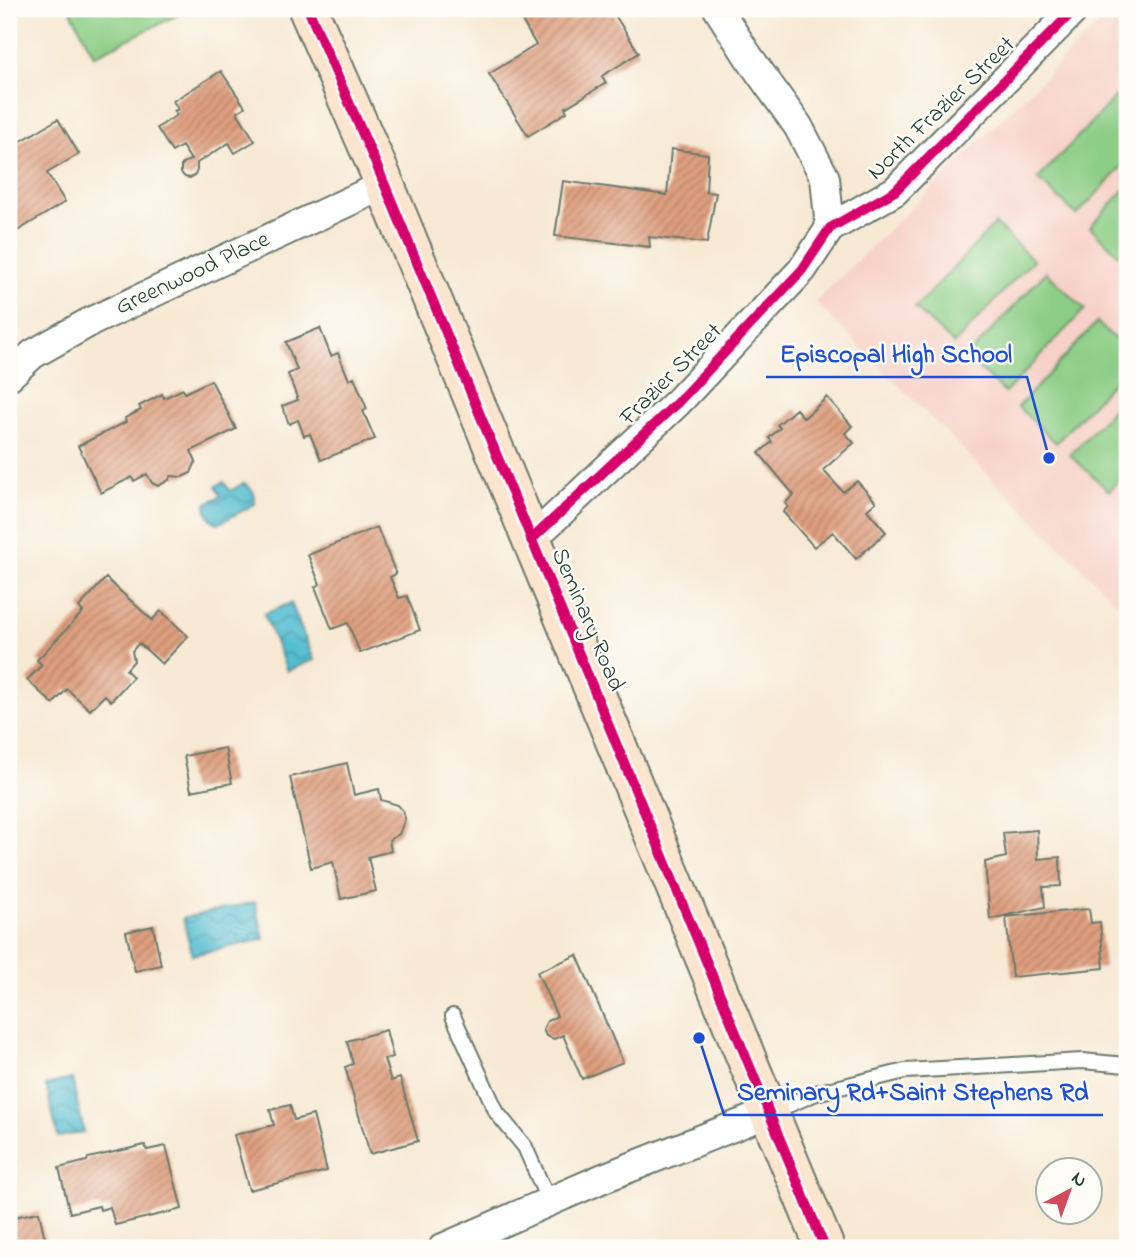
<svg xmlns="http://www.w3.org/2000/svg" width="1136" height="1257" viewBox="0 0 1136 1257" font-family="'Indie Flower',sans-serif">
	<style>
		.built { fill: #f7d1c7 }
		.pitch { fill: #8dce86; stroke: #56865d; stroke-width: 2 }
		.water { fill: url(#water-waves); stroke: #3a7d82; stroke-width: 2 }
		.building { fill: url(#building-hatch) }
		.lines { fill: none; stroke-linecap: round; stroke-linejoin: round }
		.lane-casing { stroke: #6b796c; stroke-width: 18 }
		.street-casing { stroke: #6b796c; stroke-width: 32 }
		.secondary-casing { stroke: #6b796c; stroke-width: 42 }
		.lane { stroke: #fff; stroke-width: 14 }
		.street { stroke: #fff; stroke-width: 28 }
		.secondary { stroke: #fce5cf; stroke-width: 38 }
		.cycleway-casing { stroke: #fdfcf7; stroke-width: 15 }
		.cycleway { stroke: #d6006c; stroke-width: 10 }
		.labels { text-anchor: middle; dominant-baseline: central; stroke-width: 5; stroke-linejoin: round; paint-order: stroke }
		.street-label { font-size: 24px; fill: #1f3d34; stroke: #fdfcf7 }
		.leader { fill: none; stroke: #1d4ed8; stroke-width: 2.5 }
		.callout-dot { fill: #1d4ed8; stroke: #fdfcf7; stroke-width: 2.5 }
		.callout-label { font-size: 26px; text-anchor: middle; font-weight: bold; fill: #1d4ed8; stroke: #fdfcf7; stroke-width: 5; stroke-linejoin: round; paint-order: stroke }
	</style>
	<defs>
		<pattern id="water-waves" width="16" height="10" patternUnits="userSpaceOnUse" patternTransform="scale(1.75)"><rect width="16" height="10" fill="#54bdd1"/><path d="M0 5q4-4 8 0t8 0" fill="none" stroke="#459baa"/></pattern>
		<pattern id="building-hatch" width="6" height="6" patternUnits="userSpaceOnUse" patternTransform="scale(1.75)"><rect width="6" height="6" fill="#df9f7f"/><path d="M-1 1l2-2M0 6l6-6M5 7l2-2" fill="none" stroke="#b48369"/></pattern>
	</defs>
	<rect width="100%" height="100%" fill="#fdfcf7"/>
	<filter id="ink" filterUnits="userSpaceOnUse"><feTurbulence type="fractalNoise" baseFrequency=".0143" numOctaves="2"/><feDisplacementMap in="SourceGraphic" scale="14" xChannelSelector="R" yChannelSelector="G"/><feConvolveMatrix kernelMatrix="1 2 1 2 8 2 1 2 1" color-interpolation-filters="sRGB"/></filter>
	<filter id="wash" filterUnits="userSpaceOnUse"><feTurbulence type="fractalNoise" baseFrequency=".00686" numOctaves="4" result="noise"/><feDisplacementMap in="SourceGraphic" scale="28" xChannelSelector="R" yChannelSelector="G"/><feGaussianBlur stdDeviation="1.57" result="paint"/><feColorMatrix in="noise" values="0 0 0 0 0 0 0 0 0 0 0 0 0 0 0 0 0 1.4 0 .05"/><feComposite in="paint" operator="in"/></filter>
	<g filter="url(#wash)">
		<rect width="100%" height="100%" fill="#f7e9d4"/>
		<path class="built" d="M 1114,9 L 1127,9 L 1127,613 L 815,302 Z"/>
		<path class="pitch" d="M 70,9 L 190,9 L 94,56 Z
			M 1117,95 L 1127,104 L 1127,161 L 1077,215 L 1038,179 Z
			M 1127,187 L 1127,263 L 1090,227 Z
			M 995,224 L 1033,260 L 954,344 L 915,308 Z
			M 1046,272 L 1085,309 L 1005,393 L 967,357 Z
			M 1097,322 L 1127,351 L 1127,367 L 1056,443 L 1018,407 Z
			M 1127,394 L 1127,472 L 1109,491 L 1070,455 Z"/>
		<path class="water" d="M 224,482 L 230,491 L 244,483 C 253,489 256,493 255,504 L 218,524 C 209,519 207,514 206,504 L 221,496 L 216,486 Z
			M 291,603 L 314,660 L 287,671 L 264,614 Z
			M 255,902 L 264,939 L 192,955 L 183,918 Z
			M 72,1079 L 84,1132 L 58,1137 L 46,1085 Z"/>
		<g id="blocks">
			<path class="building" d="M 534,9 L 611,9 L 639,53 L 602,76 L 606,83 L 565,108 L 567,112 L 528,136 L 489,74 L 536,45 L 520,17 Z
				M 221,71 L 245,107 L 237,112 L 255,141 L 235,153 L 229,143 L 197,163 L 197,170 L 195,175 L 190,178 L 185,177 L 181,173 L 181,166 L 185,162 L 191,160 L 182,146 L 172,152 L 157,128 L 177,115 L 174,111 L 178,109 L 173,101 Z
				M 58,119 L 79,154 L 47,173 L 65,202 L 9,236 L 9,136 L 16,144 Z
				M 671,149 L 708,154 L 706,192 L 716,193 L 707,243 L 649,237 L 650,247 L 555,236 L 563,181 L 667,195 Z
				M 320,328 L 331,356 L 338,353 L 349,380 L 354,377 L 367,409 L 363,411 L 375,439 L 321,460 L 310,434 L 304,436 L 298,420 L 289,424 L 282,406 L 298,400 L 288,374 L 297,370 L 286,342 Z
				M 211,380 L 236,429 L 191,451 L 196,461 L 191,473 L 182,477 L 171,476 L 169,480 L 158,486 L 152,483 L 147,474 L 134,481 L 132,477 L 101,493 L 78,446 L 126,422 L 125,418 L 141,410 L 139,406 L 162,394 L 164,398 L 183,389 L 185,393 Z
				M 827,397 L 852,426 L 845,433 L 854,443 L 823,470 L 843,492 L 857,481 L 876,502 L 867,510 L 886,532 L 856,559 L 833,532 L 814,547 L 783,512 L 788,507 L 785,503 L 794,495 L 759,453 L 772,442 L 769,438 L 780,428 L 777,425 L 796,409 L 804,418 Z
				M 377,527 L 396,574 L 390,577 L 399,598 L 407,596 L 420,630 L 360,653 L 348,623 L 332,629 L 315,587 L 320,584 L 308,555 Z
				M 106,578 L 152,620 L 161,611 L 188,636 L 162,664 L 139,643 L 132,651 L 134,661 L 126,670 L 133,677 L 111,701 L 105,695 L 90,710 L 67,689 L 53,704 L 27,680 L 42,665 L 37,660 L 83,612 L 79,607 Z
				M 225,748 L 232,783 L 191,791 L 184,756 Z
				M 347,763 L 354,795 L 379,789 L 381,800 L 398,805 L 403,811 L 405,819 L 399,834 L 389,840 L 391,851 L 368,857 L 376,891 L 341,899 L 333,862 L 311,868 L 290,777 Z
				M 1037,830 L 1038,859 L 1060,857 L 1061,886 L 1043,887 L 1045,907 L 990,919 L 985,862 L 1006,857 L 1003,833 Z
				M 1089,909 L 1091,923 L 1100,922 L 1104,968 L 1012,977 L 1006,917 Z
				M 153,926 L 161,965 L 135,971 L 126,932 Z
				M 577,955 L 623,1062 L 582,1079 L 563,1035 L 554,1039 L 546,1036 L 543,1029 L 547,1021 L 557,1016 L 537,972 Z
				M 386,1030 L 393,1057 L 384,1059 L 391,1081 L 400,1078 L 418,1141 L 370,1154 L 345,1067 L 353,1064 L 347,1041 Z
				M 290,1105 L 294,1120 L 313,1115 L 327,1171 L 249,1190 L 234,1135 L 274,1125 L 270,1110 Z
				M 145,1145 L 147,1150 L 166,1146 L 182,1209 L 115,1225 L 110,1207 L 100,1210 L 99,1206 L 70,1213 L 59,1168 L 87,1161 L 88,1158 Z
				M 39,1212 L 47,1248 L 9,1248 L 9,1218 Z"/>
		</g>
	</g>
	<g filter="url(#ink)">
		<use href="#blocks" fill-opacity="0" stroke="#6b796c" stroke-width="2"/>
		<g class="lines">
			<g class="lane-casing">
				<path id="lane" d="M 453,1016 L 497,1113 L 525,1147 L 549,1202
					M 770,1113 L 816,1093 L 905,1071 L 1082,1061 L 1127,1065"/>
			</g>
			<g class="street-casing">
				<path id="street" d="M 718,9 L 748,56 L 798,126 L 825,178 L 830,228
					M 9,376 L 33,354 L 88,323 L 384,185
					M 531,540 L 678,402 L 802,270 L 830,228 L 895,191 L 1075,9
					M 443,1248 L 601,1179 L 768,1113"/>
			</g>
			<g class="secondary-casing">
				<path id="secondary" d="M 308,9 L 379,171 L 825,1248"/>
			</g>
			<use href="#lane" class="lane"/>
			<use href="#street" class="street"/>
			<use href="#secondary" class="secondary"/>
			<g class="cycleway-casing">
				<path id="cycleway" d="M 308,9 L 379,171 L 825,1248
					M 531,540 L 678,402 L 802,270 L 830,228 L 895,191 L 1075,9"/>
			</g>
			<use href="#cycleway" class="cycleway"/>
		</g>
	</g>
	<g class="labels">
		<g class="street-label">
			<text transform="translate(942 109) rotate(-44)">North Frazier Street</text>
			<text transform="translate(193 274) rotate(-25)">Greenwood Place</text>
			<text transform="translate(672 375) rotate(-45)">Frazier Street</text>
			<text transform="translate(587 620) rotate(67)">Seminary Road</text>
		</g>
	</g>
	<path class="leader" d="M1049 458L1027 377H766M699 1038L724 1115H1103"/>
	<g class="callout-dot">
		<circle cx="1049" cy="458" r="7"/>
		<circle cx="699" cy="1038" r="7"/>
	</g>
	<g class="callout-label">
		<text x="896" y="362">Episcopal High School</text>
		<text x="913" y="1100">Seminary Rd+Saint Stephens Rd</text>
	</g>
	<rect width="1136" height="1257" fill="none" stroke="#fdfcf7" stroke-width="35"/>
	<g transform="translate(1069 1191) rotate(41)"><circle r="33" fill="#fdfcf7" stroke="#a4b0a9" stroke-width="2"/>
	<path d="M0-5L12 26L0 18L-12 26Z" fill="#d1495b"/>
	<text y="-10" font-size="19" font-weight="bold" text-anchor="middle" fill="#1f3d34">N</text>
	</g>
</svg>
